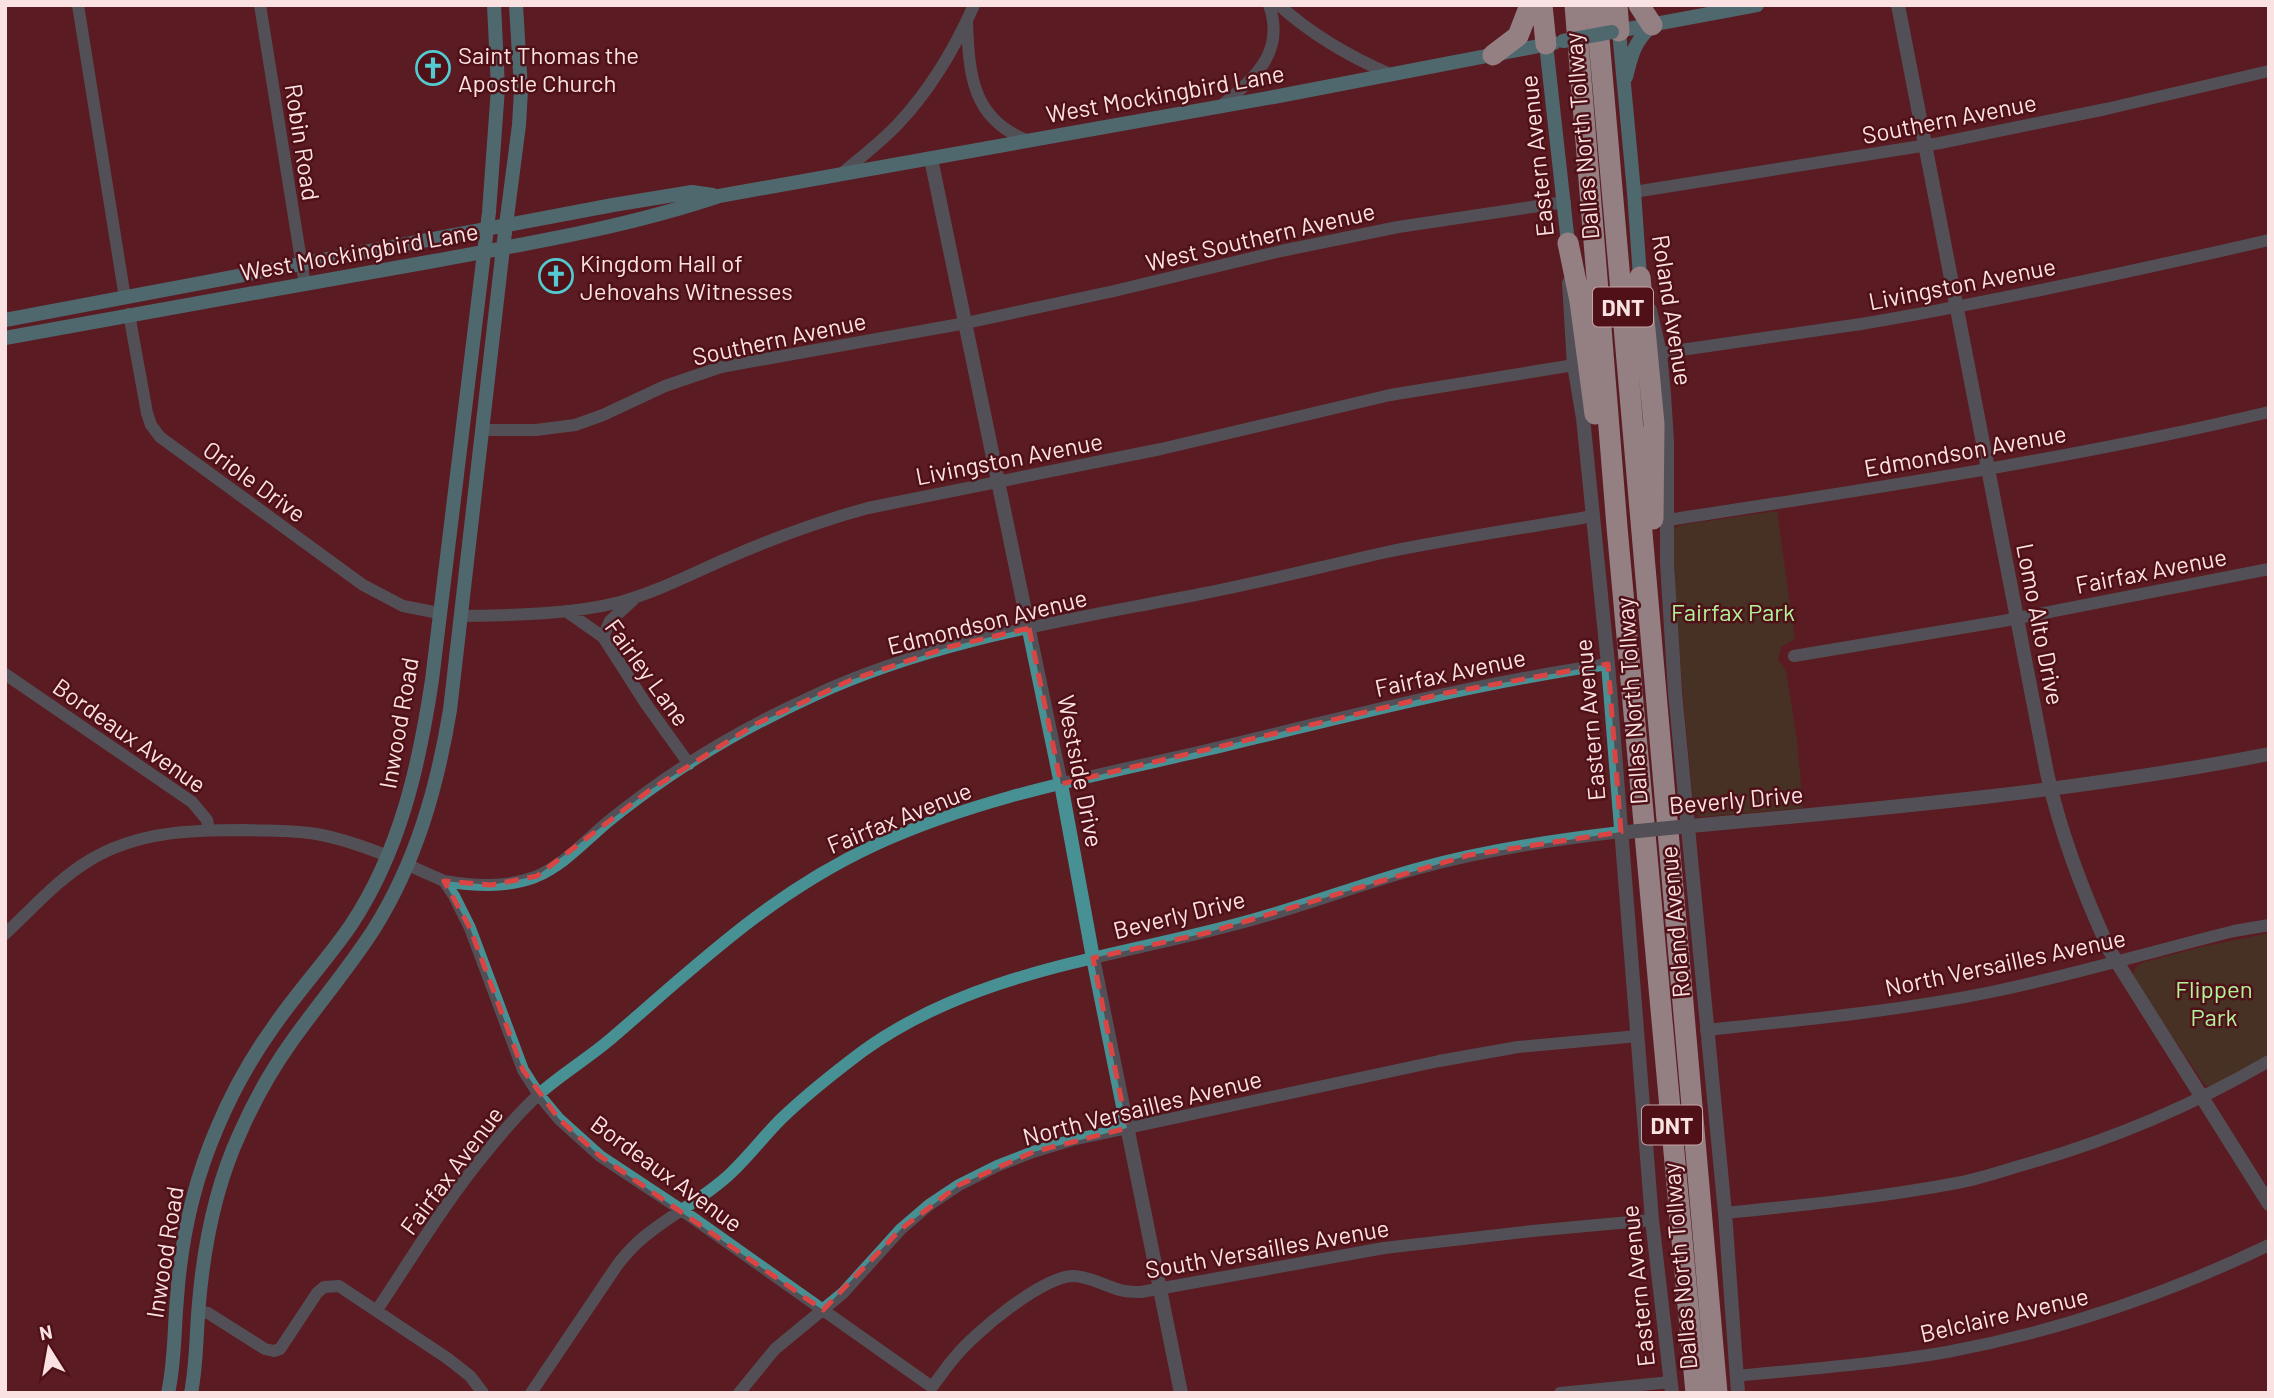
<svg xmlns="http://www.w3.org/2000/svg" width="2274" height="1398" viewBox="0 0 2274 1398" font-family="Barlow,sans-serif">
	<style>
		.green { fill: #304927 }
		.lines { fill: none; stroke-linecap: round; stroke-linejoin: round }
		.minor { stroke: #479194; stroke-width: 12 }
		.tertiary { stroke: #479194; stroke-width: 14 }
		.secondary { stroke: #41c5ca; stroke-width: 14 }
		.motorway { stroke: #d9f9f9; stroke-width: 21 }
		.tertiary-bridge { stroke: #479194; stroke-width: 14 }
		.secondary-bridge { stroke: #41c5ca; stroke-width: 14 }
		.marked { fill: none; stroke: #dc4444; stroke-width: 5; stroke-dasharray: 14 9; stroke-linejoin: round }
		.labels { text-anchor: middle; dominant-baseline: central; stroke-width: 5; stroke-linejoin: round; paint-order: stroke }
		.shield { fill: #4f1018; stroke: #c7a3a5; stroke-width: 2 }
		.shield-label { font-size: 23px; font-weight: bold; fill: #fbe2e2 }
		.poi-label { font-size: 24px; fill: #fbe2e2; stroke: #4f1018; text-anchor: start }
		.street-label { font-size: 24px; fill: #fbe2e2; stroke: #4f1018 }
		.park-label { font-size: 24px; fill: #b1f39a; stroke: #4f1018 }
	</style>
	<rect width="100%" height="100%" fill="#5b1c22"/>
	<path class="green" d="M 1777,511 L 1795,639 L 1781,647 L 1778,660 L 1786,671 L 1797,740 L 1803,808 L 1700,817 L 1694,811 L 1677,630 L 1673,538 L 1674,529 L 1680,525 Z
		M 2269,933 L 2269,1056 L 2210,1087 L 2205,1085 L 2134,980 C 2132,970 2135,967 2144,962 L 2206,946 Z"/>
	<g class="lines">
		<path class="minor" d="M 78,5 L 125,298
			M 260,5 L 305,285
			M 1279,5 C 1313,36 1350,57 1392,75
			M 967,22 C 969,75 972,120 1029,141
			M 1221,106 C 1254,79 1286,52 1269,5
			M 841,174 C 860,158 881,142 898,124 C 930,90 955,48 974,5
			M 1634,192 L 1940,143 L 2106,109 L 2269,71
			M 129,314 L 147,413 L 151,425 L 160,437 L 363,585 L 403,606 L 439,613
			M 1660,353 C 1727,343 1794,334 1861,324 C 1998,301 2134,271 2269,240
			M 483,430 L 536,430 L 575,425 L 603,415 L 665,386 L 721,367 L 966,323 L 1114,291 L 1281,251 L 1398,227 L 1565,202
			M 1668,520 C 1869,489 2071,459 2269,412
			M 566,611 L 603,637 L 646,704 L 689,764
			M 461,616 C 514,615 568,615 620,602 C 657,592 693,573 728,558 C 774,538 820,521 868,508 L 1161,449 L 1390,395 L 1574,365
			M 603,637 L 610,621 L 633,600
			M 1794,656 L 2003,621 L 2269,569
			M 5,674 L 192,802 L 207,820 L 209,830
			M 408,865 L 444,881 L 454,896 L 470,928 L 523,1070 L 539,1095 L 559,1119 L 600,1156 L 683,1211 L 932,1387 C 940,1377 947,1366 955,1357 C 975,1332 1042,1277 1073,1276 C 1089,1276 1105,1286 1120,1290 C 1127,1292 1134,1292 1141,1292 L 1384,1248 L 1532,1231 L 1652,1220
			M 444,881 C 474,886 505,888 535,877 C 562,866 582,844 604,825 C 618,813 633,802 648,791 C 699,754 756,722 813,696 C 935,639 1070,620 1200,594 C 1263,582 1324,566 1387,552 C 1455,538 1524,528 1593,516
			M 5,934 C 33,908 58,879 90,860 C 138,831 192,830 246,830 C 270,831 293,830 316,834 C 341,838 365,847 388,856
			M 1706,1030 C 1803,1020 1900,1011 1996,991 C 2076,974 2154,951 2234,931 L 2269,925
			M 1725,1213 C 1805,1205 1884,1197 1962,1182 C 1981,1178 2000,1172 2019,1166 C 2106,1142 2190,1107 2269,1061
			M 377,1310 C 413,1256 447,1199 489,1149 C 504,1130 521,1111 538,1095 C 561,1074 589,1058 613,1037 C 698,964 771,893 875,845 C 986,794 1107,774 1224,746 C 1352,715 1478,683 1608,664
			M 198,1312 L 208,1313 L 265,1349 L 274,1351 L 280,1349 L 317,1293 L 324,1287 L 339,1286 L 447,1358 L 470,1376 L 483,1393
			M 1736,1376 C 1807,1369 1878,1364 1947,1352 C 2059,1331 2167,1294 2269,1245
			M 531,1393 L 618,1264 C 626,1254 635,1244 645,1236 C 673,1213 705,1198 731,1173 C 749,1156 764,1136 781,1119 C 806,1095 835,1072 863,1051 C 978,968 1122,957 1255,919 C 1309,904 1362,884 1416,869 C 1484,850 1551,840 1621,832
			M 739,1393 L 775,1349 L 843,1293 L 901,1229 L 929,1205 L 959,1185 L 997,1166 L 1033,1152 L 1072,1140 L 1439,1061 L 1518,1047 L 1638,1036
			M 1560,1393 L 1671,1382"/>
		<path class="tertiary" d="M 1898,5 L 2047,773 C 2061,835 2083,893 2110,951 L 2269,1204
			M 931,159 L 1061,784 L 1093,958 L 1181,1393
			M 1569,283 L 1574,365 L 1583,418 L 1608,664 L 1652,1220 L 1672,1393
			M 1650,310 L 1660,353 L 1664,395 L 1667,441 L 1667,563 L 1675,692 L 1725,1213 L 1738,1393
			M 1680,827 C 1877,809 2074,792 2269,754"/>
		<path class="secondary" d="M 1619,31 L 1634,192 L 1640,277
			M 1612,32 L 1757,5
			M 1546,44 L 1568,243
			M 1626,77 C 1632,53 1634,43 1652,25
			M 5,320 L 613,205 L 692,192 L 713,195
			M 5,338 C 148,311 291,287 434,261 C 530,243 627,227 719,196 L 1279,96 L 1554,43
			M 168,1393 C 175,1362 174,1330 177,1298 C 181,1240 194,1181 217,1128 C 232,1092 251,1058 274,1026 C 298,991 327,960 351,925 C 400,851 419,766 432,680 L 489,212 L 498,88 L 494,5
			M 191,1393 C 197,1363 196,1333 199,1303 C 204,1244 215,1187 240,1133 C 254,1101 272,1069 292,1041 C 319,1003 349,968 374,929 C 416,862 437,788 450,710 L 503,248 L 519,125 L 521,90 L 516,5"/>
		<path class="motorway" d="M 1542,5 L 1546,44
			M 1575,5 L 1617,527 L 1696,1393
			M 1596,5 L 1717,1393
			M 1617,5 L 1619,31
			M 1639,5 L 1652,25
			M 1493,55 L 1518,36 L 1530,5
			M 1568,243 L 1580,301 L 1595,414
			M 1640,277 L 1654,424 L 1653,519"/>
		<path class="tertiary-bridge" d="M 1628,832 L 1679,827"/>
		<path class="secondary-bridge" d="M 1563,41 L 1612,32"/>
	</g>
	<path d="M0 0H2274V1398H0ZM 1029,628 L 1061,784 L 1446,693 L 1608,664 L 1621,832 L 1469,855 L 1206,933 L 1093,958 L 1127,1128 L 1033,1152 L 959,1185 L 901,1229 L 823,1310 L 600,1156 L 559,1119 L 523,1070 L 470,928 L 444,881 L 491,885 L 537,876 L 650,790 L 756,724 L 851,680 L 949,647 Z" fill="#5b1c22" fill-opacity=".55" fill-rule="evenodd"/>
	<path class="marked" d="M 1029,628 L 1061,784 L 1446,693 L 1608,664 L 1621,832 L 1469,855 L 1206,933 L 1093,958 L 1127,1128 L 1033,1152 L 959,1185 L 901,1229 L 823,1310 L 600,1156 L 559,1119 L 523,1070 L 470,928 L 444,881 L 491,885 L 537,876 L 650,790 L 756,724 L 851,680 L 949,647 Z"/>
	<defs>
		<g id="church-ring" transform="scale(1.75)"><circle r="9.5" fill="#4f1018" stroke="#52ccd0" stroke-width="1.5"/><path d="M-1.2-6h2.4v3.5h3.3v2.4h-3.3V6h-2.4V-.1h-3.3v-2.4h3.3Z" fill="#52ccd0"/></g>
	</defs>
	<g fill-rule="evenodd">
		<use href="#church-ring" x="433" y="68"/>
		<use href="#church-ring" x="556" y="276"/>
	</g>
	<g class="labels">
		<g class="shield">
			<rect x="1593" y="287.5" width="60" height="39" rx="5"/>
			<rect x="1642" y="1105.5" width="60" height="39" rx="5"/>
		</g>
		<g class="shield-label">
			<text x="1623" y="307">DNT</text>
			<text x="1672" y="1125">DNT</text>
		</g>
		<g class="poi-label">
			<text x="458" y="54">Saint Thomas the<tspan x="458" dy="28">Apostle Church</tspan></text>
			<text x="580" y="262">Kingdom Hall of<tspan x="580" dy="28">Jehovahs Witnesses</tspan></text>
		</g>
		<g class="street-label">
			<text transform="translate(1165 93) rotate(-10)">West Mockingbird Lane</text>
			<text transform="translate(1949 118) rotate(-11)">Southern Avenue</text>
			<text transform="translate(1581 136) rotate(-95)">Dallas North Tollway</text>
			<text transform="translate(303 142) rotate(81)">Robin Road</text>
			<text transform="translate(1536 156) rotate(-96)">Eastern Avenue</text>
			<text transform="translate(1260 236) rotate(-13)">West Southern Avenue</text>
			<text transform="translate(359 251) rotate(-10)">West Mockingbird Lane</text>
			<text transform="translate(1962 283) rotate(-11)">Livingston Avenue</text>
			<text transform="translate(1673 310) rotate(81)">Roland Avenue</text>
			<text transform="translate(779 338) rotate(-12)">Southern Avenue</text>
			<text transform="translate(1965 450) rotate(-10)">Edmondson Avenue</text>
			<text transform="translate(1009 458) rotate(-11)">Livingston Avenue</text>
			<text transform="translate(255 481) rotate(36)">Oriole Drive</text>
			<text transform="translate(2151 570) rotate(-11)">Fairfax Avenue</text>
			<text transform="translate(987 621) rotate(-14)">Edmondson Avenue</text>
			<text transform="translate(2041 624) rotate(79)">Lomo Alto Drive</text>
			<text transform="translate(648 672) rotate(54)">Fairley Lane</text>
			<text transform="translate(1450 672) rotate(-12)">Fairfax Avenue</text>
			<text transform="translate(1631 701) rotate(-94)">Dallas North Tollway</text>
			<text transform="translate(1589 720) rotate(-95)">Eastern Avenue</text>
			<text transform="translate(398 723) rotate(-80)">Inwood Road</text>
			<text transform="translate(130 735) rotate(35)">Bordeaux Avenue</text>
			<text transform="translate(1081 771) rotate(79)">Westside Drive</text>
			<text transform="translate(1736 799) rotate(-5)">Beverly Drive</text>
			<text transform="translate(899 817) rotate(-22)">Fairfax Avenue</text>
			<text transform="translate(1179 914) rotate(-14)">Beverly Drive</text>
			<text transform="translate(1674 922) rotate(-95)">Roland Avenue</text>
			<text transform="translate(2005 962) rotate(-12)">North Versailles Avenue</text>
			<text transform="translate(1142 1107) rotate(-14)">North Versailles Avenue</text>
			<text transform="translate(451 1170) rotate(-53)">Fairfax Avenue</text>
			<text transform="translate(667 1173) rotate(36)">Bordeaux Avenue</text>
			<text transform="translate(1267 1248) rotate(-10)">South Versailles Avenue</text>
			<text transform="translate(164 1252) rotate(-81)">Inwood Road</text>
			<text transform="translate(1679 1266) rotate(-95)">Dallas North Tollway</text>
			<text transform="translate(1637 1286) rotate(-96)">Eastern Avenue</text>
			<text transform="translate(2004 1314) rotate(-13)">Belclaire Avenue</text>
		</g>
		<g class="park-label">
			<text x="1733" y="611">Fairfax Park</text>
			<text x="2214" y="988">Flippen<tspan x="2214" dy="28">Park</tspan></text>
		</g>
	</g>
	<rect width="2274" height="1398" fill="none" stroke="#fbe2e2" stroke-width="14"/>
	<g transform="translate(49 1349) rotate(349)" stroke="#4f1018" stroke-width="5" paint-order="stroke">
	<path d="M0-5L12 26L0 18L-12 26Z" fill="#fbe2e2"/>
	<text y="-10" font-size="19" font-weight="bold" text-anchor="middle" fill="#fbe2e2">N</text>
	</g>
</svg>
